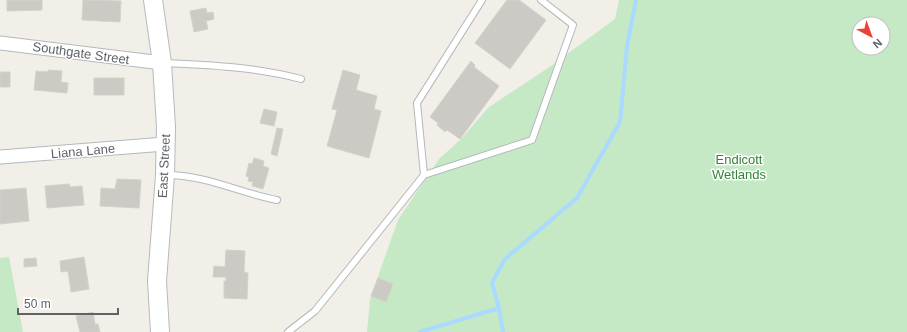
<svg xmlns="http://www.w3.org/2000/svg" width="907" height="332" viewBox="0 0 907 332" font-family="Helvetica,sans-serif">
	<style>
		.green { fill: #c5e8c5; fill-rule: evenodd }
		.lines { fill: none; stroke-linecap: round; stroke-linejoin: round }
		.stream { stroke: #aadaff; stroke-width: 4 }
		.building { fill: #cccac5; stroke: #d6d1c6 }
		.lane-casing { stroke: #b5b8bc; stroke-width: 8 }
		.street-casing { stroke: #b5b8bc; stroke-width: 15 }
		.secondary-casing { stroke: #b6babf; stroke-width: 20 }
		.lane { stroke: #fff; stroke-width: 6 }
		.street { stroke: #fff; stroke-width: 13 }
		.secondary { stroke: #fff; stroke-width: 18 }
		.labels { text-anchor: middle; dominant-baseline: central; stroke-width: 3; stroke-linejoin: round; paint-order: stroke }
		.street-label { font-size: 13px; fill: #5f6368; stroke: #fff }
		.park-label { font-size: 13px; fill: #348238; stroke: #fff }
	</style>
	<rect width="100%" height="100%" fill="#f1efe8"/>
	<path class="green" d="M 619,0 L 907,0 L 907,332 L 367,332 L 370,299 L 398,220 L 439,159 L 461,139 L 489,107 L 548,68 L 615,19 ZM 859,24 L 883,24 L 883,48 L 859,48 Z
		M 9,257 L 23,332 L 0,332 L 0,258 Z"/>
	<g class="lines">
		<path class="stream" d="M 499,308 L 492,283 L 505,259 L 577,198 L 620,122 L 627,46 L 636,0
			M 420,332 L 499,308 L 503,332"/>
	</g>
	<path class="building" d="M 7,0 L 42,0 L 42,10 L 7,11 Z
		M 83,0 L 121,1 L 120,22 L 82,20 Z
		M 507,0 L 519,0 L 546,20 L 510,69 L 475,43 Z
		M 206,8 L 207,13 L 213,12 L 214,19 L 206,21 L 208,29 L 194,32 L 190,11 Z
		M 471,61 L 475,65 L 474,67 L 499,86 L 460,139 L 447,130 L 445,132 L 437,125 L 438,123 L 430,117 Z
		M 48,70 L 62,71 L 61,82 L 68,83 L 67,93 L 34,90 L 36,71 L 48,72 Z
		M 343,70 L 360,75 L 356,90 L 377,96 L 374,109 L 381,111 L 369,158 L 327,146 L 337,110 L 332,109 Z
		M 0,72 L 10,72 L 10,87 L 0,87 Z
		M 94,78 L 124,78 L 124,95 L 94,95 Z
		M 264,109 L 277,112 L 274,126 L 260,123 Z
		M 277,128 L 283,129 L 277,156 L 271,154 Z
		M 254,158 L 264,161 L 263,166 L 269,168 L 263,189 L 252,186 L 253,182 L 248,181 L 249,177 L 246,176 L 249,163 L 252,164 Z
		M 117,179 L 141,180 L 139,208 L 100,206 L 101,188 L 115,189 Z
		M 69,184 L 70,187 L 82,186 L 84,205 L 47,208 L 45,186 Z
		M 26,188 L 29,221 L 0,224 L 0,190 Z
		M 226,250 L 245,251 L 244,272 L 248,273 L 247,299 L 224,298 L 224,281 L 226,281 L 226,277 L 213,277 L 214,266 L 225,267 Z
		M 84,257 L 89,289 L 71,292 L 68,271 L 61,272 L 60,261 Z
		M 36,258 L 37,266 L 24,267 L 24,259 Z
		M 378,278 L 393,284 L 386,302 L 371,296 Z
		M 93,312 L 95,324 L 98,324 L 100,332 L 80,332 L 76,316 Z"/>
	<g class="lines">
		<g class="lane-casing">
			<path id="lane" d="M 163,63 C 210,65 256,67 301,79
				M 166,175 C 206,175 240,193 277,200
				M 424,175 L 417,103 L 482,0
				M 288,332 L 315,311 L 424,175 L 532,140 L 573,25 L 541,0"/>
		</g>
		<g class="street-casing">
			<path id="street" d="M 0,43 L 162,63
				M 0,157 L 165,144"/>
		</g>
		<g class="secondary-casing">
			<path id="secondary" d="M 153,0 L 162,63 L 166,127 L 165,175 L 157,281 L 160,332"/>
		</g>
		<use href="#lane" class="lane"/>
		<use href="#street" class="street"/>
		<use href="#secondary" class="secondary"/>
	</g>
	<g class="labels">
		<g class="street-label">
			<text transform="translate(81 53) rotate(8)">Southgate Street</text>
			<text transform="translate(83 151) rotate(-5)">Liana Lane</text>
			<text transform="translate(164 166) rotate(-87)">East Street</text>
		</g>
		<g class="park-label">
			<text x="739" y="159">Endicott<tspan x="739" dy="15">Wetlands</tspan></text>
		</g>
	</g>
	<g transform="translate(871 36) rotate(139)"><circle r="19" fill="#ffffff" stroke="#bfc1c3"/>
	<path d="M0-3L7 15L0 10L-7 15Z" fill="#ea4335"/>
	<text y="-6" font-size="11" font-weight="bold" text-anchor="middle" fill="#5f6368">N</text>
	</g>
	<path d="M18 308v6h100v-6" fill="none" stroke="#5f6368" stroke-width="2"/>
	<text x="24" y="308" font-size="12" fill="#5f6368" stroke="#ffffff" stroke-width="3" paint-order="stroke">50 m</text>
</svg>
